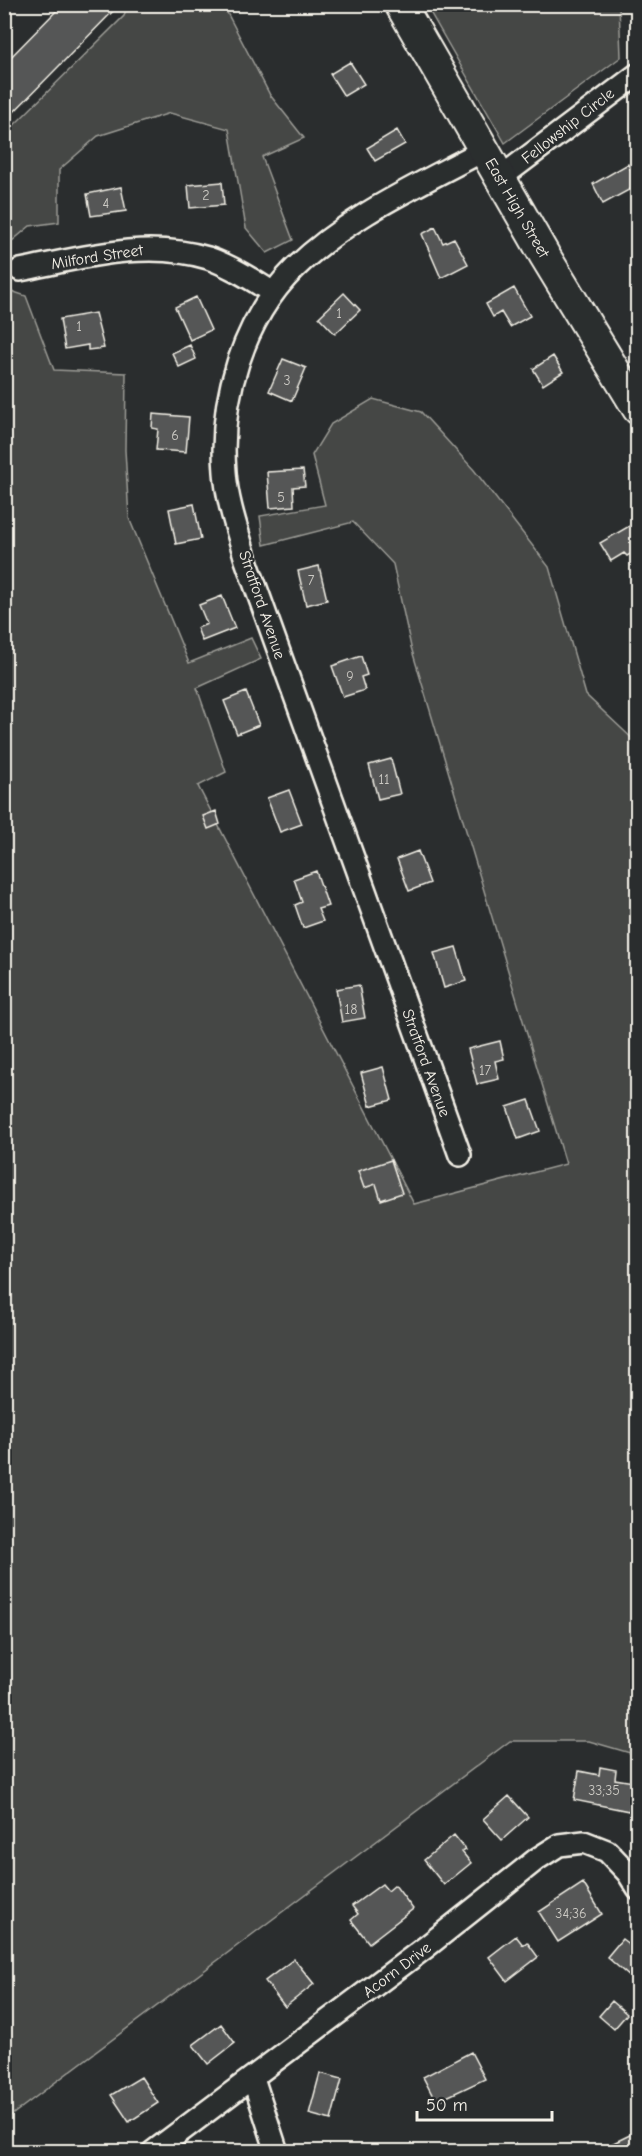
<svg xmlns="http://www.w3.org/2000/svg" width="642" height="2156" viewBox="0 0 642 2156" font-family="'Comic Neue',sans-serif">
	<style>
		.green { fill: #444645; stroke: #9c9c96; stroke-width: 1.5 }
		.building { fill: #555756; stroke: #f4f1e8; stroke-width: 1.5 }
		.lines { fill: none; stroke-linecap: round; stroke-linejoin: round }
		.street-casing { stroke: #f4f1e8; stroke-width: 26 }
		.secondary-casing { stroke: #f4f1e8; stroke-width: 34 }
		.street { stroke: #2a2d2e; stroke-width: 21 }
		.secondary { stroke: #2a2d2e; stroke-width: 30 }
		.labels { text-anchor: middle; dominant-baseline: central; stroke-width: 4.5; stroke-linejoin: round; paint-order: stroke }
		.number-label { font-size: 14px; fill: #cccac4 }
		.street-label { font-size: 16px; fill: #f4f1e8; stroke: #2a2d2e }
	</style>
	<rect width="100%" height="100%" fill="#2a2d2e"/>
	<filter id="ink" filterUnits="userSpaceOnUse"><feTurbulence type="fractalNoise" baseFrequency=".0167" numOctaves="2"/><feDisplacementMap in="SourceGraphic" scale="12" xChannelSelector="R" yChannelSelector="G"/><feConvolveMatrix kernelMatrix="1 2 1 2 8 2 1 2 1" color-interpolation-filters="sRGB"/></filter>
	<g filter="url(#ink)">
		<path class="green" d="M 127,5 L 223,5 L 270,95 L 304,138 L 262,157 L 293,240 L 267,253 L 246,228 L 229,129 L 170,113 L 98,136 L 59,170 L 59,222 L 30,226 L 5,247 L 5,134 L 124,16 Z
			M 426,5 L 619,5 L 621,57 L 505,143 Z
			M 5,289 L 26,296 L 54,370 L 126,373 L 125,450 L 129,518 L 189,663 L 251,638 L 261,659 L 197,688 L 226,772 L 198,786 L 414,1204 L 566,1164 L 411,647 L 393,564 L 353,522 L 264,545 L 260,516 L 325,505 L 312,455 L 331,424 L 373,399 L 421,412 L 474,470 L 549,567 L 586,695 L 638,744 L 637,1755 L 589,1741 L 510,1741 L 5,2120 Z"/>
		<path class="building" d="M 63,4 L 120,4 L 4,122 L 4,64 Z
			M 350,62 L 364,84 L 344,96 L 330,74 Z
			M 397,130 L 405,144 L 375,161 L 367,148 Z
			M 628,164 L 638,185 L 603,204 L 593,184 Z
			M 222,182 L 224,205 L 190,208 L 188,185 Z
			M 121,187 L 126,211 L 91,216 L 87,194 Z
			M 435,227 L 443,243 L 454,238 L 468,264 L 441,278 L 422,234 Z
			M 514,288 L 530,316 L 510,327 L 501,312 L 493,317 L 486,304 Z
			M 344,293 L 360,310 L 335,334 L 319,317 Z
			M 196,297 L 211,330 L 190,340 L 175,307 Z
			M 95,313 L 104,348 L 88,350 L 88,345 L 65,349 L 60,319 Z
			M 190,345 L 196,359 L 179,367 L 172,353 Z
			M 553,356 L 563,372 L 543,385 L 533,369 Z
			M 283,359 L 306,368 L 292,401 L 269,391 Z
			M 153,414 L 189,417 L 186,452 L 156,450 L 158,429 L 152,428 Z
			M 303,470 L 305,486 L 293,487 L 294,506 L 270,508 L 267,472 Z
			M 194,504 L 201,539 L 176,544 L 169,509 Z
			M 638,521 L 638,550 L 627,556 L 624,553 L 611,561 L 600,543 Z
			M 319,566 L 327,600 L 306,605 L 298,571 Z
			M 222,596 L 235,628 L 202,641 L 197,628 L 207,624 L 199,605 Z
			M 361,656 L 367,675 L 361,677 L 365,690 L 343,697 L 332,666 Z
			M 246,692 L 259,725 L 237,734 L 224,701 Z
			M 391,759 L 400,794 L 378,799 L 369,765 Z
			M 289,790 L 302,824 L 280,832 L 267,798 Z
			M 216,811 L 220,824 L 208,829 L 203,816 Z
			M 418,851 L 430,883 L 409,891 L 397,859 Z
			M 316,871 L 328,906 L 318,909 L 323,921 L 303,928 L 295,905 L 302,902 L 294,879 Z
			M 456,947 L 466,981 L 444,988 L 434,953 Z
			M 359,985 L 365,1018 L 342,1022 L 336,989 Z
			M 500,1041 L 504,1059 L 495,1061 L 499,1079 L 477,1084 L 468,1049 Z
			M 383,1067 L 392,1100 L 370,1106 L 361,1073 Z
			M 529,1100 L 540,1131 L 518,1139 L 507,1107 Z
			M 391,1160 L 402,1193 L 381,1200 L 376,1184 L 364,1188 L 358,1171 Z
			M 600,1767 L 616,1770 L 615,1779 L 634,1782 L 629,1811 L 574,1800 L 579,1771 L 599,1775 Z
			M 509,1796 L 528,1817 L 502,1840 L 483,1819 Z
			M 454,1835 L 466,1850 L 462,1852 L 471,1863 L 444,1885 L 424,1860 Z
			M 583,1883 L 602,1914 L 558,1942 L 539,1912 Z
			M 382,1884 L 388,1891 L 395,1885 L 413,1909 L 369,1943 L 351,1920 L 358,1914 L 352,1906 Z
			M 516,1936 L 523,1945 L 527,1942 L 538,1957 L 507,1981 L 489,1957 Z
			M 622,1939 L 638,1951 L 638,1984 L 607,1957 Z
			M 294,1959 L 314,1984 L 285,2007 L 265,1981 Z
			M 612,2001 L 627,2014 L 614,2029 L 599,2016 Z
			M 221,2024 L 235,2043 L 208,2064 L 193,2045 Z
			M 471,2052 L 485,2079 L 436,2102 L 423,2077 Z
			M 320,2073 L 342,2079 L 331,2120 L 309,2114 Z
			M 141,2077 L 158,2103 L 129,2122 L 111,2095 Z
			M 638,2131 L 638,2151 L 597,2151 Z"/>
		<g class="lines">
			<g class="street-casing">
				<path id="street" d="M 500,178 L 638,74
					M 20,270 C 82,258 145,239 208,258 C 231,266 253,280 273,293
					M 460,1155 L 246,560 C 238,532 227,502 225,472 C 219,400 243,319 295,268 C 348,216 419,185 484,150
					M 253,2078 L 277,2152
					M 153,2152 L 426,1947 L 537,1859 L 559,1845 L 584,1842 L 607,1851 L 628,1873 L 638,1889"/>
			</g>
			<g class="secondary-casing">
				<path id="secondary" d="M 400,4 L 545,256 L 638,409"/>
			</g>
			<use href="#street" class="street"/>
			<use href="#secondary" class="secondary"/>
		</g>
	</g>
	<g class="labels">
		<g class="number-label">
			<text x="206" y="195">2</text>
			<text x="106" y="203">4</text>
			<text x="339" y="313">1</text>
			<text x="79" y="326">1</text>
			<text x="287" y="380">3</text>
			<text x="175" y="435">6</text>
			<text x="281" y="497">5</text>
			<text x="311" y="580">7</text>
			<text x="350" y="676">9</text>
			<text x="384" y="779">11</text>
			<text x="351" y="1009">18</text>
			<text x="485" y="1070">17</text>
			<text x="604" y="1790">33;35</text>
			<text x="571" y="1913">34;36</text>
		</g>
		<g class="street-label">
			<text transform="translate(568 126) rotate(-38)">Fellowship Circle</text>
			<text transform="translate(517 208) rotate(60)">East High Street</text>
			<text transform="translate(97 257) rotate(-9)">Milford Street</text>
			<text transform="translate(262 605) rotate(71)">Stratford Avenue</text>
			<text transform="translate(426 1063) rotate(70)">Stratford Avenue</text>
			<text transform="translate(397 1970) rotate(-37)">Acorn Drive</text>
		</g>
	</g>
	<rect width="642" height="2156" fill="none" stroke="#2a2d2e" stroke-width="24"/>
	<rect x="12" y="12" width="618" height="2132" fill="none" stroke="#f4f1e8" stroke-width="2" filter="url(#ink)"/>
	<path d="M417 2111v9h135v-9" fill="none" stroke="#f4f1e8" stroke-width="3"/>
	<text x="426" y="2111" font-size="18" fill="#f4f1e8" stroke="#2a2d2e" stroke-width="4.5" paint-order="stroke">50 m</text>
</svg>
